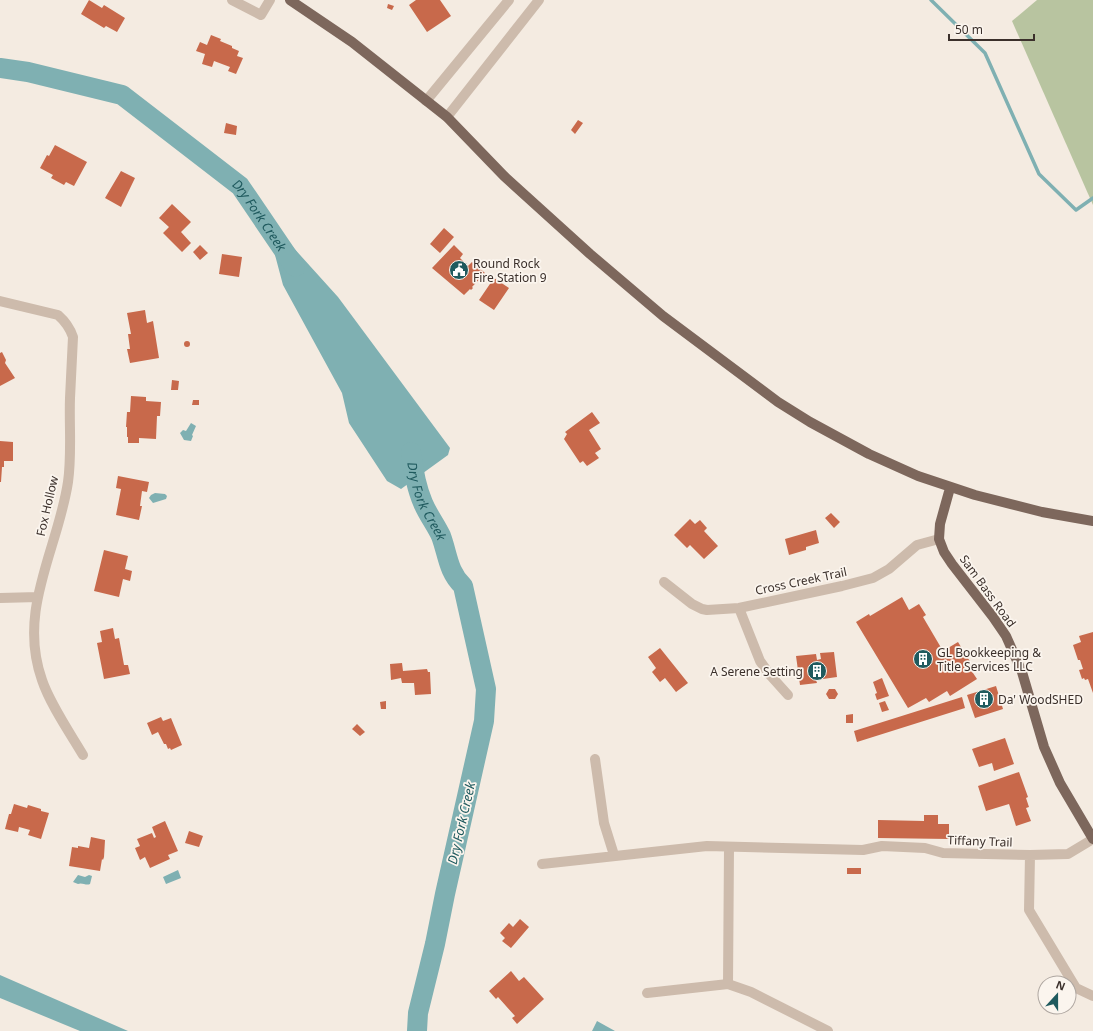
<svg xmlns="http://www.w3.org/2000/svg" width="1093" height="1031" viewBox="0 0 1093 1031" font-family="'Noto Sans',sans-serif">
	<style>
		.green { fill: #b8c4a0 }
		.water { fill: #7fb0b2 }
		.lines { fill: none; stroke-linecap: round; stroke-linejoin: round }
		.stream { stroke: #7fb0b2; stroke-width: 3.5 }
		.river { stroke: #7fb0b2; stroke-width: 20 }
		.building { fill: #c8694b }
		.minor { stroke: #cdbbac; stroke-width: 10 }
		.major { stroke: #7d675c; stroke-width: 10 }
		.labels { text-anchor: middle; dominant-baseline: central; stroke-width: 3.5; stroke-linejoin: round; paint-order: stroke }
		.poi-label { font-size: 12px; fill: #3b302b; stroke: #fbf5ee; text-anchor: start }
		.street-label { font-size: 12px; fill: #3b302b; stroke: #fbf5ee }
		.water-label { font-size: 13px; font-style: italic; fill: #1f5a5e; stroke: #fbf5ee }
	</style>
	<rect width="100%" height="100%" fill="#f4ebe1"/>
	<path class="green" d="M 1037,0 L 1093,0 L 1093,205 L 1012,21 Z"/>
	<path class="water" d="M 282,235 L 338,297 L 450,448 L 448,455 L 401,489 L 387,481 L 349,423 L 342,393 L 283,285 L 275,255 Z
		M 191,423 L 196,426 L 192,435 L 193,436 L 191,441 L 184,440 L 180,433 L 183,430 L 186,431 Z
		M 155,493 L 165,494 L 167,496 L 166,499 L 153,503 L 149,498 L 151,495 Z
		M 178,870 L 181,878 L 166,884 L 163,877 Z
		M 78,875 L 85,877 L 89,875 L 92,876 L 90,884 C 86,886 82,882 78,884 L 73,882 Z
		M 0,975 L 128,1031 L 80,1031 L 0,998 Z
		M 597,1021 L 615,1031 L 592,1031 Z"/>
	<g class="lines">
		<path class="stream" d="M 931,0 L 985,53 L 1039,174 L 1076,210 L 1093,198"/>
		<g class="river">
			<path id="s1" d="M 0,68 L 28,72 L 122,95 L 240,186 L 295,267"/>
			<path id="s2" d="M 411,452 C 413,469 416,487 423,503 C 428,515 436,525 441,536 C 448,555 448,572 463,586 L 486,689 L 484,721 L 445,894 L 435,944 L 418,1013 L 417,1031"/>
		</g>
	</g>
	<path class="building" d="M 89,0 L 102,8 L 104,5 L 125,18 L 117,32 L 106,26 L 104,28 L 81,14 Z
		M 416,0 L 440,0 L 451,16 L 427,32 L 409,5 Z
		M 388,4 L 394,6 L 392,10 L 387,8 Z
		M 211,35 L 221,39 L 220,41 L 232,46 L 232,48 L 239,51 L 237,56 L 243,58 L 236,74 L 228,71 L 230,67 L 214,61 L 212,67 L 202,64 L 205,54 L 196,51 L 200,42 L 207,45 Z
		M 578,120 L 583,123 L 575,134 L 571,130 Z
		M 226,123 L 237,126 L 236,135 L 224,133 Z
		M 55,145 L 87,162 L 74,186 L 66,182 L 64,185 L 51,178 L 53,175 L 40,168 L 47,155 L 49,156 Z
		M 121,171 L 135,178 L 121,207 L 105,198 Z
		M 172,204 L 191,222 L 181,232 L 191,243 L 182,252 L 163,233 L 169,227 L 159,218 Z
		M 444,228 L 454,237 L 440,253 L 430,244 Z
		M 200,245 L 208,253 L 200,260 L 193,252 Z
		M 454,245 L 463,254 L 460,258 L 468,266 L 472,262 L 485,273 L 472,287 L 473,288 L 471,290 L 470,289 L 464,295 L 432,268 Z
		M 222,254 L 242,257 L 239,277 L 219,274 Z
		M 494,278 L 509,288 L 494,310 L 479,300 Z
		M 145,310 L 147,323 L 153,321 L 159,358 L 130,363 L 127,349 L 130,349 L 128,334 L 131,334 L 127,313 Z
		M184 344a3 3 0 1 1 6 0a3 3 0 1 1-6 0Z
		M 2,352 L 6,360 L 5,363 L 15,378 L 0,386 L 0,353 Z
		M 172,380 L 179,381 L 178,390 L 171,390 Z
		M 131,396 L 146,397 L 146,401 L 161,402 L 160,416 L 157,416 L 156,439 L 139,438 L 139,443 L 128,443 L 128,437 L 127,437 L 127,427 L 126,427 L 127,412 L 130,412 Z
		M 193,400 L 199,400 L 199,405 L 192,405 Z
		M 592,412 L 600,423 L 589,430 L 601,449 L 595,453 L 599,458 L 587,466 L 583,461 L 580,463 L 564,439 L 567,434 L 565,432 Z
		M 0,441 L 13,442 L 13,461 L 4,461 L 4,467 L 2,467 L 1,482 L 0,482 Z
		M 118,476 L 149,482 L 147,492 L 142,491 L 140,506 L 142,506 L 139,520 L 116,515 L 121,489 L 116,488 Z
		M 831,513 L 840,522 L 834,528 L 825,518 Z
		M 690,519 L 695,524 L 700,520 L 707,528 L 704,531 L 718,546 L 704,559 L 690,545 L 687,548 L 674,535 Z
		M 816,530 L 819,543 L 806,547 L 806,550 L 789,555 L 785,539 Z
		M 104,550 L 128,556 L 125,569 L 132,571 L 130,581 L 123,579 L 119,597 L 94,591 Z
		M 902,597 L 909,610 L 919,604 L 926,615 L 923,617 L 943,651 L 958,642 L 974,668 L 971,670 L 977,679 L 950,696 L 947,691 L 929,702 L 926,698 L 908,708 L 856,622 L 869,614 L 870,616 Z
		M 113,628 L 115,639 L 119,638 L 124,665 L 128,665 L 130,674 L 104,679 L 97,643 L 102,642 L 100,631 Z
		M 1093,632 L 1093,693 L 1088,679 L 1085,680 L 1084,678 L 1082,679 L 1079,670 L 1083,669 L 1080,660 L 1078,660 L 1073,645 L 1081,642 L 1079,636 Z
		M 660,648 L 688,683 L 676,692 L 665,678 L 660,682 L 652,672 L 656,668 L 648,657 Z
		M 834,652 L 837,677 L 816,680 L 817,683 L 800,685 L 796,656 L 816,654 L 817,660 L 821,659 L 820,653 Z
		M 402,663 L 403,671 L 427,669 L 428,672 L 430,672 L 431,694 L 415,695 L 414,683 L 402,683 L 401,678 L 391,680 L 390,664 Z
		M 882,678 L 889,696 L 877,700 L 875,694 L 877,693 L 873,682 Z
		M 996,686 L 1003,709 L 975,718 L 967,695 Z
		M 829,689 L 835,689 L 838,694 L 835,699 L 829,699 L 826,694 Z
		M 962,697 L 965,708 L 857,742 L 854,731 Z
		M 386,701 L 386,709 L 381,709 L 380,702 Z
		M 885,701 L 889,710 L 882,712 L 879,703 Z
		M 853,714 L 853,723 L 846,723 L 846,715 Z
		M 161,717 L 163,721 L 171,718 L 182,745 L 171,750 L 170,748 L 168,749 L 166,744 L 164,744 L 158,732 L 152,735 L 147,723 Z
		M 357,724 L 365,732 L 360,736 L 352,729 Z
		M 1005,738 L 1014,764 L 994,771 L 992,763 L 979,767 L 972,749 Z
		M 1019,772 L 1028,797 L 1026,798 L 1029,807 L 1026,808 L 1031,821 L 1016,826 L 1009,804 L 986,811 L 978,786 Z
		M 14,804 L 27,808 L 28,805 L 41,809 L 41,811 L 49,813 L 41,839 L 28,835 L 30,830 L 19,827 L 18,832 L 5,829 L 9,814 L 11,814 Z
		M 924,815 L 938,815 L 938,824 L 949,824 L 949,839 L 878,838 L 878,820 L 924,821 Z
		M 165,821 L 178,851 L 168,855 L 170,859 L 150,868 L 145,857 L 140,860 L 135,848 L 140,846 L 137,839 L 152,833 L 154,838 L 156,837 L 152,827 Z
		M 189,831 L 203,836 L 199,847 L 185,843 Z
		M 91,837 L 105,840 L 104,857 L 103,860 L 102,859 L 100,871 L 69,866 L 72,847 L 78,848 L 78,846 L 89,848 Z
		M 847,868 L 861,868 L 861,874 L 847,874 Z
		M 520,919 L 529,927 L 511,948 L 502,941 L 505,938 L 500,933 L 509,923 L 513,927 Z
		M 511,971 L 519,981 L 524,977 L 544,999 L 517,1024 L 512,1018 L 515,1016 L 498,997 L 496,999 L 489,991 Z"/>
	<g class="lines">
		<path class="minor" d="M 232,0 L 261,15 L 270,0
			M 426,101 L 509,0
			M 447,117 L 539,0
			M 0,301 L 58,315 C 66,322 70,328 73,337 C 72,357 71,378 70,398 C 69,426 72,454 68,482 C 58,549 17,610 42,680 C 50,704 70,733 83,755
			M 664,582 L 692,604 L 702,609 L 707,610 L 739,608 L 842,586 L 873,578 L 889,569 L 917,545 L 939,539
			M 0,598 L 38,597
			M 739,608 L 760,661 L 770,675 L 788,695
			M 595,759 L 604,823 L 614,855
			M 1030,855 L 1029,910 L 1076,988 L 1093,996
			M 542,864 L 707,846 L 863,850 L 882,846 L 925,848 L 943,853 L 1030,855 L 1068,854 L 1093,839
			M 728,984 L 729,848
			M 647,993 L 728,984 L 751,992 L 828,1031"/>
		<path class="major" d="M 290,0 L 352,42 L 447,117 L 504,176 L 590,254 L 663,316 L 778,402 L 810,422 L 869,454 L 918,476 L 975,495 L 1042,512 L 1093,521
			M 950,488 L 940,524 L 939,539 L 944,552 L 952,564 L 993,617 L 1006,636 L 1022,672 L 1044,747 L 1060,783 L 1093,839"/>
	</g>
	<defs>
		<g id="civic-disc" transform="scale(1)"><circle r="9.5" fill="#1f5a5e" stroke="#fbf5ee"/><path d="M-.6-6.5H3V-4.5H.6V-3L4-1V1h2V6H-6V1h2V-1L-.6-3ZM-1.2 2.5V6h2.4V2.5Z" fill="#fff"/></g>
		<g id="building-disc" transform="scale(1)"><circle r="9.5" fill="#1f5a5e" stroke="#fbf5ee"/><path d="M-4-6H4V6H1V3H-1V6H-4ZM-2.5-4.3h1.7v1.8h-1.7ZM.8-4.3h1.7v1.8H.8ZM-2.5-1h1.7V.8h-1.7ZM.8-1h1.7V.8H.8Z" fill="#fff"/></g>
	</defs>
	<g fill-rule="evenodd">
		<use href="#civic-disc" x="459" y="270"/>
		<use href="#building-disc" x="923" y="659"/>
		<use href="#building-disc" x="817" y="671"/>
		<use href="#building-disc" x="984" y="699"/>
	</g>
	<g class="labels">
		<g class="poi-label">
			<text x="473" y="263">Round Rock<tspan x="473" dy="14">Fire Station 9</tspan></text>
			<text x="937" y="652">GL Bookkeeping &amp;<tspan x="937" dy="14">Title Services LLC</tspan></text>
			<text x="803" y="671" text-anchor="end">A Serene Setting</text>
			<text x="998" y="699">Da' WoodSHED</text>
		</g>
		<g class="street-label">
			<text transform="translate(47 506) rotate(-77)">Fox Hollow</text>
			<text transform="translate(801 581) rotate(-12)">Cross Creek Trail</text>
			<text transform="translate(988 591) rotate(54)">Sam Bass Road</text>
			<text transform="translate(980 841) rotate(2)">Tiffany Trail</text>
		</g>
		<g class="water-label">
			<text stroke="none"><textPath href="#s1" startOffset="309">Dry Fork Creek</textPath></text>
			<text stroke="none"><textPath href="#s2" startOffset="52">Dry Fork Creek</textPath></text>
			<text transform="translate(461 823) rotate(-77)">Dry Fork Creek</text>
		</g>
	</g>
	<g transform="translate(1057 995) rotate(21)"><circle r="19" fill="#fbf5ee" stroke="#aea6a0"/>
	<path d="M0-3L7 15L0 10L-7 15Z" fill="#1f5a5e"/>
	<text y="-6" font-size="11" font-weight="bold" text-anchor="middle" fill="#3b302b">N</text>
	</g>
	<path d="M949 34v6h85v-6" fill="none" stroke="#3b302b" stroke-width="2"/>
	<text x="955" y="34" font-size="12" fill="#3b302b" stroke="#fbf5ee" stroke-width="3" paint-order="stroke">50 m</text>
</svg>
